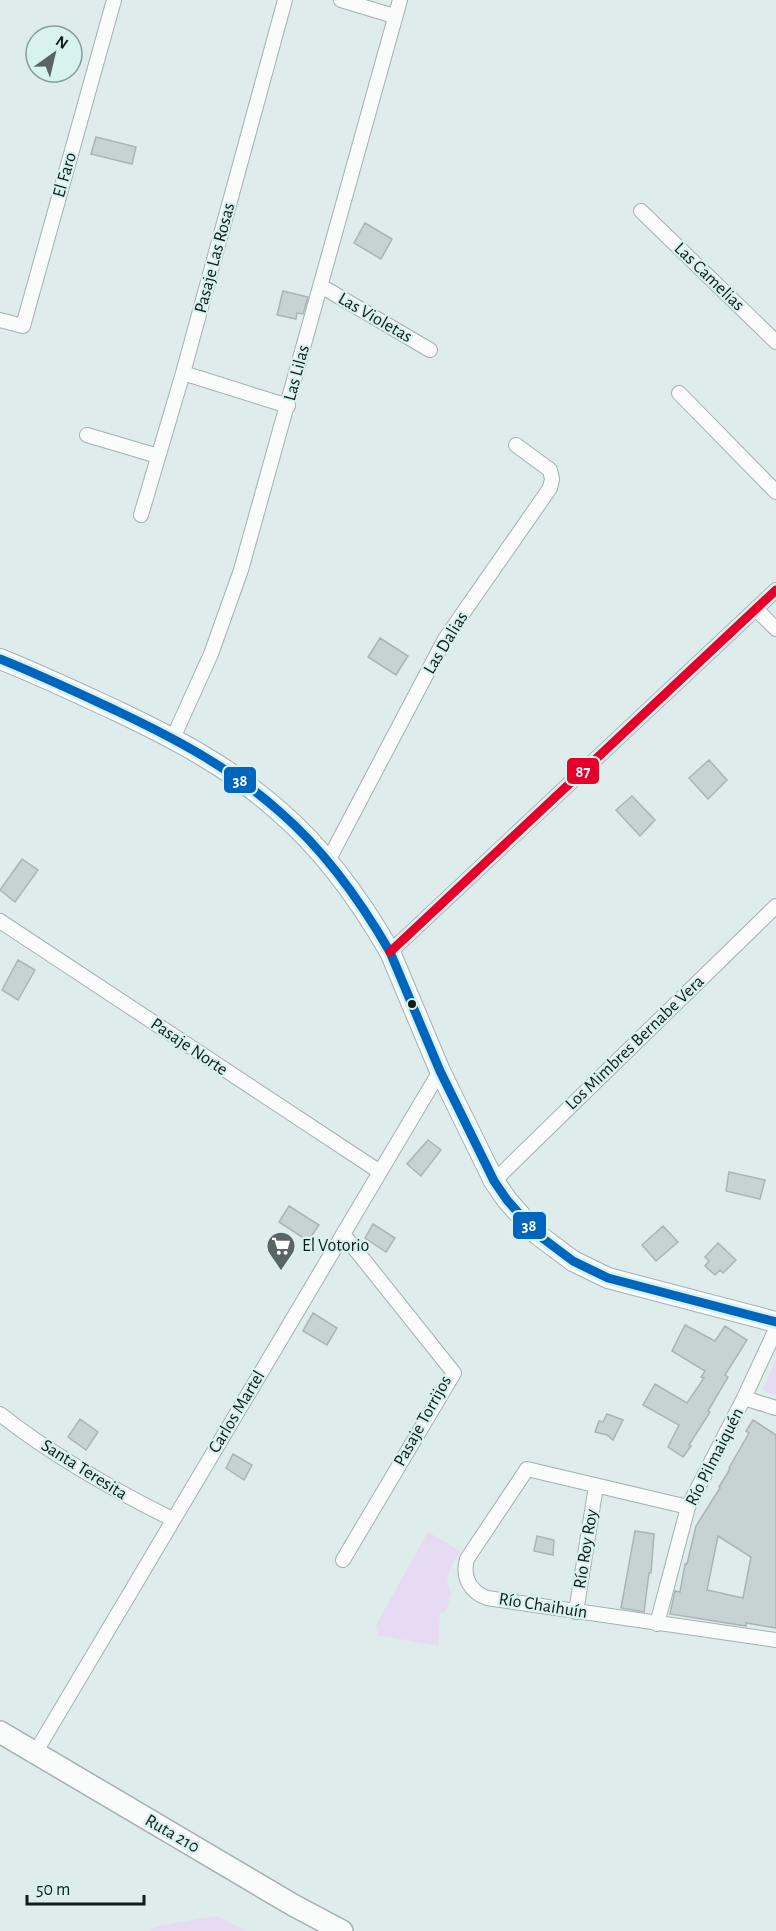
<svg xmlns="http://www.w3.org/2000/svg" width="776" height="1931" viewBox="0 0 776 1931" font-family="'Alegreya Sans',sans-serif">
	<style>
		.green { fill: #e7daf3 }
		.building { fill: #c7d3d2; stroke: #aab4b3; stroke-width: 1.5; fill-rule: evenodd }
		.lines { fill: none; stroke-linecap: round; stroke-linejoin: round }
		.street-casing { stroke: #a5b0b0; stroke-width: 16 }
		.secondary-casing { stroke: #a5b0b0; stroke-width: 22 }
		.primary-casing { stroke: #a5b0b0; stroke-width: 24 }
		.street { stroke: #fafcfc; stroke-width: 14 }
		.secondary { stroke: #fafcfc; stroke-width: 20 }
		.primary { stroke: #fafcfc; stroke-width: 21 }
		.bus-1-casing { stroke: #d8f2f0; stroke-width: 14 }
		.bus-2-casing { stroke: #d8f2f0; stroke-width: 14 }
		.bus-1 { stroke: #0065bd; stroke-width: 9 }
		.bus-2 { stroke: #e4002b; stroke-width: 9 }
		.bus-dot { fill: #111b1a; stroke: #d8f2f0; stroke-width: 2 }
		.labels { text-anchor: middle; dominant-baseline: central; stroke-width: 4.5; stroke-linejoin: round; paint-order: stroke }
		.street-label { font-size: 18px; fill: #111b1a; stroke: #d8f2f0 }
		.poi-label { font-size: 18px; fill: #111b1a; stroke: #d8f2f0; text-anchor: start }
		.line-badge { stroke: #d8f2f0; stroke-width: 2 }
		.badge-label { font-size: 16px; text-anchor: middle; font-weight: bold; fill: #fff }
	</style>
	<rect width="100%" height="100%" fill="#deeceb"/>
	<path class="green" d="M 776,1359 L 776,1396 L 763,1390 Z
		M 428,1532 L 460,1551 L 451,1567 L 447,1580 L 451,1594 L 446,1611 L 440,1614 L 438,1646 L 378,1635 L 376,1625 Z
		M 216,1916 L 247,1931 L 148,1931 L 158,1926 Z"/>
	<path class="building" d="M 96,137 L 136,147 L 132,164 L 91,154 Z
		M 365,223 L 392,239 L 381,259 L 354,243 Z
		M 283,291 L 308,297 L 303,314 L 297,313 L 296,319 L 277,315 Z
		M 380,638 L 408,656 L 396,675 L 368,657 Z
		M 709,760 L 727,780 L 708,799 L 689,778 Z
		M 632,796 L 655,820 L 640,836 L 616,810 Z
		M 22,859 L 38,870 L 15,902 L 0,890 Z
		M 18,960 L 35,970 L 18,1000 L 2,990 Z
		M 428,1140 L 441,1150 L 421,1176 L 407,1164 Z
		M 729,1172 L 765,1180 L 760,1199 L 726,1191 Z
		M 289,1206 L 319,1225 L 308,1241 L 279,1222 Z
		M 373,1224 L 395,1238 L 386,1252 L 365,1238 Z
		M 663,1226 L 678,1242 L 656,1261 L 642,1245 Z
		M 718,1243 L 736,1260 L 723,1273 L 720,1270 L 715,1275 L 705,1266 L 709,1261 L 705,1257 Z
		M 313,1313 L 337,1328 L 327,1345 L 303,1331 Z
		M 685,1325 L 715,1341 L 725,1326 L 747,1340 L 725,1375 L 728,1377 L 708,1411 L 710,1412 L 689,1445 L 691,1446 L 683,1457 L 668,1447 L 679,1425 L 643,1405 L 655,1384 L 687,1403 L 704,1378 L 701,1377 L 705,1371 L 672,1351 Z
		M 607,1414 L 623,1420 L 613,1440 L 607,1435 L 595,1432 L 599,1421 L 603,1422 Z
		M 80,1419 L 98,1432 L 86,1450 L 68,1437 Z
		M 753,1420 L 776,1435 L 776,1628 L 746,1623 L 746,1626 L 670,1614 L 675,1591 L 680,1592 L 685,1564 L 687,1564 L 696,1526 L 720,1488 L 719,1487 L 730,1469 L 729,1468 L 749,1433 L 746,1431 ZM 718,1536 L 751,1557 L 743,1598 L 707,1590 Z
		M 233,1454 L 252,1465 L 244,1480 L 226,1468 Z
		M 635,1531 L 654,1534 L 651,1573 L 649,1573 L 644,1612 L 621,1608 Z
		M 537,1536 L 554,1540 L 553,1555 L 534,1551 Z"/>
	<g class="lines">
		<g class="street-casing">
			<path id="street" d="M 341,0 L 394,16
				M 641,211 L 776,342
				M 321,286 L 430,350
				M 0,320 L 23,326 L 114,0
				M 183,373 L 288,406
				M 679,393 L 776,492
				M 87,435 L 158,456
				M 141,515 L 183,373 L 285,0
				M 756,609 L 776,629
				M 173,738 L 211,654 L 241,570 L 400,0
				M 328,861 L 445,639 L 550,488 L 552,479 L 550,470 L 516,445
				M 0,921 L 380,1172
				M 390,952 L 776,590
				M 494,1181 L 776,906
				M 343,1234 L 454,1373 L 343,1560
				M 744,1398 L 776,1408
				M 0,1414 C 53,1456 112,1489 172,1519
				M 688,1507 L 527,1469 L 467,1559 C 462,1577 470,1592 487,1598 L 776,1640
				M 576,1612 L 596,1486
				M 657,1624 L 688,1507 L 744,1398 L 776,1329
				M 35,1753 L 440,1071"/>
		</g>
		<g class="secondary-casing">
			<path id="secondary" d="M 0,659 C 40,675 78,693 117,711 C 176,739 231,768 280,812 C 325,851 360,900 390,952 L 440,1071 L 494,1181 L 507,1200 L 537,1234 L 573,1261 L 608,1278 L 776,1322"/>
		</g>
		<g class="primary-casing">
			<path id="primary" d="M 0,1732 L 293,1905 L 342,1931"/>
		</g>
		<use href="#street" class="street"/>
		<use href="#secondary" class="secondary"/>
		<use href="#primary" class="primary"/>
		<g class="bus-1-casing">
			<path id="bus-1" d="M 0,659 C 40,675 78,693 117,711 C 176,739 231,768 280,812 C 325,851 360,900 390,952 L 440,1071 L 494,1181 L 507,1200 L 537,1234 L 573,1261 L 608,1278 L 776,1322"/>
		</g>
		<g class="bus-2-casing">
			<path id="bus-2" d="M 390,952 L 776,590"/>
		</g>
		<use href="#bus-1" class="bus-1"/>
		<use href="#bus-2" class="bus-2"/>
	</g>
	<defs>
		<g id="supermarket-pin" transform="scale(1.5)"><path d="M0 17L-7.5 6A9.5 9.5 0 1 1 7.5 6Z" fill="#596463" stroke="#d8f2f0"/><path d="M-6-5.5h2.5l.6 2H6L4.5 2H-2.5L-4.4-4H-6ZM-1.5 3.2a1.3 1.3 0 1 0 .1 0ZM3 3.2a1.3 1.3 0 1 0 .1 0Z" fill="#fff"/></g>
	</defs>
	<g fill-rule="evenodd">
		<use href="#supermarket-pin" x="281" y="1246"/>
	</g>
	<circle class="bus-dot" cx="412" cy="1004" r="5"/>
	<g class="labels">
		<g class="street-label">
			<text transform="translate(65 175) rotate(-74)">El Faro</text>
			<text transform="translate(215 258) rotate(-75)">Pasaje Las Rosas</text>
			<text transform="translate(709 277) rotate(44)">Las Camelias</text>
			<text transform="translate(375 318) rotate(30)">Las Violetas</text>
			<text transform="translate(297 373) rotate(-75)">Las Lilas</text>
			<text transform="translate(446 643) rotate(-59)">Las Dalias</text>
			<text transform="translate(635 1043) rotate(-44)">Los Mimbres Bernabe Vera</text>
			<text transform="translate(189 1047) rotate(34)">Pasaje Norte</text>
			<text transform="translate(237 1412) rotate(-59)">Carlos Martel</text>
			<text transform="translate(423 1421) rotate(-61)">Pasaje Torrijos</text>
			<text transform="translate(715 1457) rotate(-63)">Río Pilmaiquén</text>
			<text transform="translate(84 1470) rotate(32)">Santa Teresita</text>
			<text transform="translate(586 1549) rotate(-81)">Río Roy Roy</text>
			<text transform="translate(543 1606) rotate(9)">Río Chaihuín</text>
			<text transform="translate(172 1834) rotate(30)">Ruta 210</text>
		</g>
		<g class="poi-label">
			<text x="302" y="1246">El Votorio</text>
		</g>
	</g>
	<g class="line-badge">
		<rect x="566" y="757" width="34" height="28" rx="6" fill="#e4002b"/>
		<rect x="223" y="766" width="34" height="28" rx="6" fill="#0065bd"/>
		<rect x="512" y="1211" width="35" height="29" rx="6" fill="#0065bd"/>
	</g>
	<g class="badge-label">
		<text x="583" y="777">87</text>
		<text x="240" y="786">38</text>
		<text x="529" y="1231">38</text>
	</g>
	<g transform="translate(54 54) rotate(34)"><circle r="28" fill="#d8f2f0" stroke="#889c9a" stroke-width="1.5"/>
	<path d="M0-4.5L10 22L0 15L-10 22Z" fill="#596463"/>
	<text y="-9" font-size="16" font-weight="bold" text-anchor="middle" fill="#111b1a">N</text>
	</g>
	<path d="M27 1895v9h117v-9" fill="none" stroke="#111b1a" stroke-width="3"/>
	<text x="36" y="1895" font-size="18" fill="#111b1a" stroke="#d8f2f0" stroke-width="4.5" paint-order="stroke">50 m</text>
</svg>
